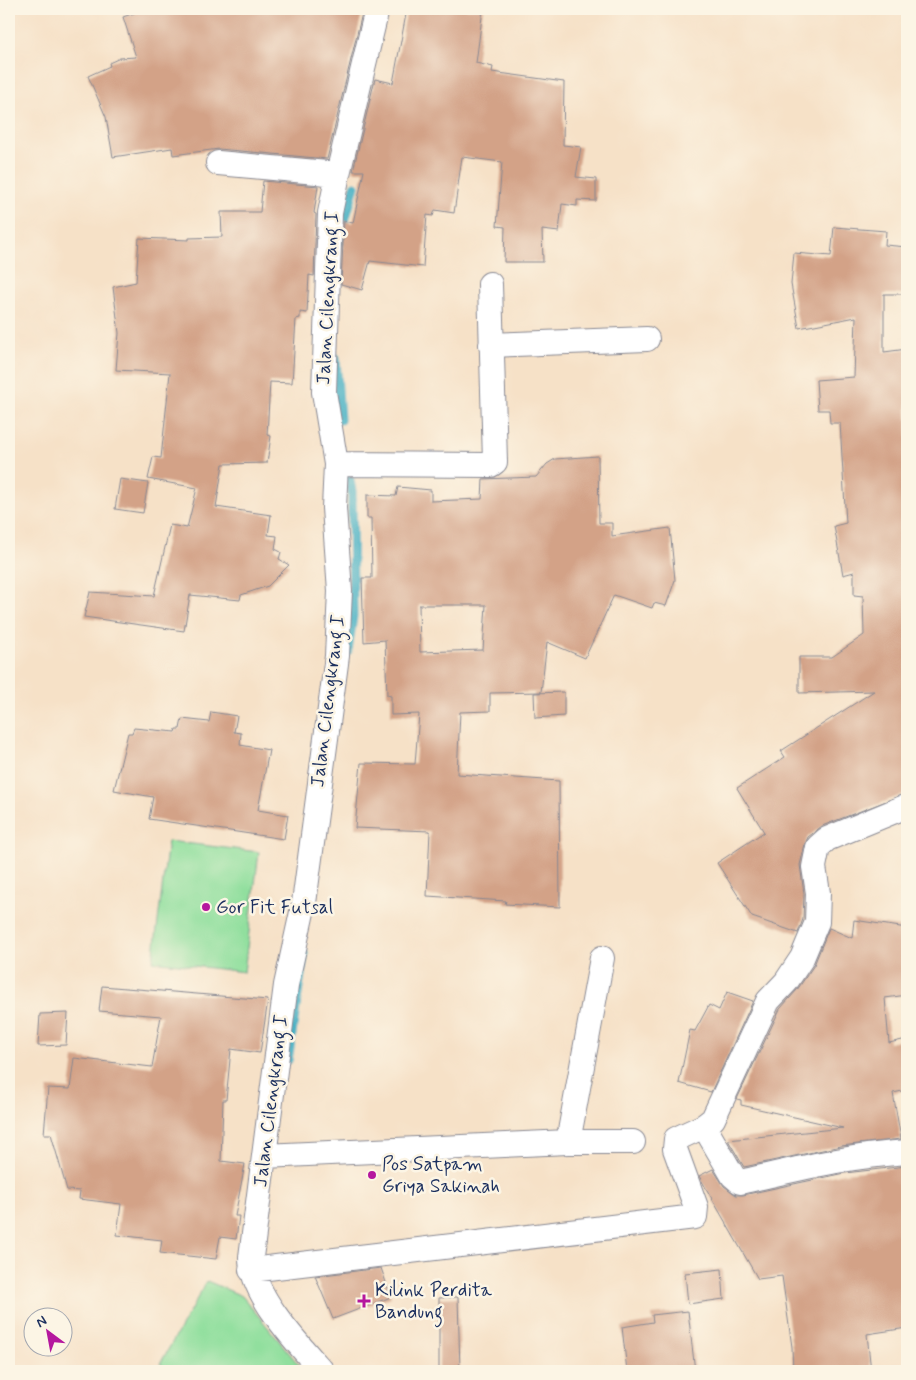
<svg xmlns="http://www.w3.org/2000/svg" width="916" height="1380" viewBox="0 0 916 1380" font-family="Mynerve,sans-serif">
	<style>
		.green { fill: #91df9e; stroke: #56877e }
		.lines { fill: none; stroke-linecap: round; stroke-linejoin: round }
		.stream { stroke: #46b0c4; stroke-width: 9 }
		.building { fill: #d3a287; fill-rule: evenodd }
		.street-casing { stroke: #888892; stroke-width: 26 }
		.street { stroke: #fff; stroke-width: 24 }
		.poi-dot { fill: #b5179e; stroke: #fcf5e5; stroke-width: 2 }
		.labels { text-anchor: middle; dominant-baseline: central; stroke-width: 5; stroke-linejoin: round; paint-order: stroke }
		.street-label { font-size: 19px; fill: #1b2f5e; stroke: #fcf5e5 }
		.poi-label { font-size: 19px; fill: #1b2f5e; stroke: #fcf5e5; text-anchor: start }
	</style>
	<rect width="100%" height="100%" fill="#fcf5e5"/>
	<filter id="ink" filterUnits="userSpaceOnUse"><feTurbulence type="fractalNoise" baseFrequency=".02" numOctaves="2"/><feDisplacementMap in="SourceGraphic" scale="10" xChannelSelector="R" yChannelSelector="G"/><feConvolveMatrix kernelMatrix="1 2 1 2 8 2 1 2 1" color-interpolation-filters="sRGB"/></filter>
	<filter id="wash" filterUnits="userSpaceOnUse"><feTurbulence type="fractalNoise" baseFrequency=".0096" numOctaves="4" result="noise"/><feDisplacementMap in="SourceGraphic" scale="20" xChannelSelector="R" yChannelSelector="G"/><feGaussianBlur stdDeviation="1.12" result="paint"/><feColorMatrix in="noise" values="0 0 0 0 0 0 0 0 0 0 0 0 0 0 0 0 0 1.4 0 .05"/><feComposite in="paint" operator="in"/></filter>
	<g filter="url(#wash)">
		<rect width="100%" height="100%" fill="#f6e1c7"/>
		<path class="green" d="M 168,841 L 259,852 L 244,972 L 153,961 Z
			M 207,1281 L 242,1296 L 304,1371 L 174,1371 L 160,1364 Z"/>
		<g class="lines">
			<path class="stream" d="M 339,241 L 355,186
				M 336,358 L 340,420
				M 348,470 L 352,491 L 353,616 L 348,651
				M 288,1060 L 304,954"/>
		</g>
		<g id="blocks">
			<path class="building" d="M 145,9 L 363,9 L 327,159 L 219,149 L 173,155 L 172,148 L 113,157 L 106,117 L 88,76 L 110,66 L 109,63 L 120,58 L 136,57 L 123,17 Z
				M 407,9 L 483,9 L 476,63 L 493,67 L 492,72 L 564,82 L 563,145 L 581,147 L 576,177 L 596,179 L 596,201 L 577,200 L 577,206 L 562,204 L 559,232 L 542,230 L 543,262 L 504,262 L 505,227 L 497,226 L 502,162 L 462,157 L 454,213 L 435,210 L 433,216 L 427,215 L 423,267 L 370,261 L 362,290 L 341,284 L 344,221 L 353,223 L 364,171 L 353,171 L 375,79 L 393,83 Z
				M 263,181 L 318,186 L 314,213 L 316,214 L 314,276 L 309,275 L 307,313 L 300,312 L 300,318 L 296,319 L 292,383 L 270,382 L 267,435 L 271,436 L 267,463 L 223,464 L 216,507 L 271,515 L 268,535 L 277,536 L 275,549 L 281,552 L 279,559 L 289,565 L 268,586 L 241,595 L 240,600 L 190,595 L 184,631 L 84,617 L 90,592 L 154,596 L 170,525 L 187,528 L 197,488 L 148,479 L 153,457 L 161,458 L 170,373 L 116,370 L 119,333 L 113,287 L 136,282 L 139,238 L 189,240 L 189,238 L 222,237 L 221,212 L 260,212 Z
				M 834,227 L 886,231 L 885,245 L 907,247 L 907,287 L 905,287 L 904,294 L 884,294 L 884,352 L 907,349 L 907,793 L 822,826 L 808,837 L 805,844 L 800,865 L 804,894 L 803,919 L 798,933 L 752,917 L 717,863 L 764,832 L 737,788 L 785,757 L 781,751 L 874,691 L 799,693 L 799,657 L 832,657 L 864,635 L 863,596 L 854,595 L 854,572 L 843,575 L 834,526 L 846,523 L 840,423 L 830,423 L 829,410 L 818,410 L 816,380 L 854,377 L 856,317 L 799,328 L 791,284 L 794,253 L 831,256 Z
				M 598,456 L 599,523 L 612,523 L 612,536 L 670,528 L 675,580 L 666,606 L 654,603 L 652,608 L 614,595 L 585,658 L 547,642 L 541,692 L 490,693 L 490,711 L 460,712 L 457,774 L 559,781 L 560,907 L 505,904 L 506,901 L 427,896 L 430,831 L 355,828 L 361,763 L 415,764 L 419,714 L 391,715 L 391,696 L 387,695 L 385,640 L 364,642 L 362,578 L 372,578 L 371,518 L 367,518 L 367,495 L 396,496 L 398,487 L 431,490 L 431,501 L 482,499 L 483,479 L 536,477 L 547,464 L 555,459 ZM 419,605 L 486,605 L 483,650 L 420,652 Z
				M 120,479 L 148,483 L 143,513 L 115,509 Z
				M 564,692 L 564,716 L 535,718 L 534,693 Z
				M 211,712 L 237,716 L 234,732 L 241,733 L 240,745 L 269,750 L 258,810 L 288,815 L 284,839 L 149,819 L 153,797 L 114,790 L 128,733 L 132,733 L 134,728 L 175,732 L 176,729 L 180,729 L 182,719 L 209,722 Z
				M 854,920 L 907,928 L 907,995 L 885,998 L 889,1043 L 907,1039 L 907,1090 L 893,1093 L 901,1139 L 841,1146 L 744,1167 L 728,1140 L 843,1128 L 741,1105 L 741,1100 L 737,1099 L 780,1009 L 797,990 L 814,965 L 829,928 L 852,938 Z
				M 102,986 L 268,1000 L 260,1053 L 231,1049 L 226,1100 L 223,1100 L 221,1161 L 245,1164 L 235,1216 L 239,1216 L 236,1239 L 220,1237 L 216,1259 L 160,1253 L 162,1240 L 117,1235 L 121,1204 L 79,1199 L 80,1191 L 67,1190 L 51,1134 L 44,1134 L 48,1088 L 70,1089 L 74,1058 L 152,1067 L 161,1016 L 99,1011 Z
				M 727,992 L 753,1001 L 711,1092 L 679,1083 L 690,1030 L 695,1031 L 709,1005 L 719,1010 Z
				M 68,1013 L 66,1045 L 38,1046 L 40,1014 Z
				M 907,1166 L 907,1328 L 867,1334 L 871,1371 L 793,1371 L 792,1347 L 782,1276 L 758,1279 L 699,1176 L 713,1169 L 724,1186 L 736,1195 L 743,1195 L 845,1173 Z
				M 381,1268 L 391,1297 L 333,1319 L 315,1276 Z
				M 722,1269 L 724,1299 L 688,1304 L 685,1273 Z
				M 458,1297 L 460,1371 L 439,1371 L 439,1298 Z
				M 688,1311 L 695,1371 L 627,1371 L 622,1327 L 653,1322 L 652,1315 Z"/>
		</g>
	</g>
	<g filter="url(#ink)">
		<use href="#blocks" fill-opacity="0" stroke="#888892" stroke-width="1"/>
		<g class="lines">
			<g class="street-casing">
				<path id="street" d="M 218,163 L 338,174
					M 491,345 L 647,339
					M 336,464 L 491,465 L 495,462 L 490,284
					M 704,1126 L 733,1176 L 740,1182 C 798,1169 847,1156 907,1152
					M 568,1142 L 602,958
					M 264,1156 L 568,1142 L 633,1142
					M 251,1270 L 695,1217 L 696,1207 L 675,1149 L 676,1139 L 704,1126 L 713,1119 L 768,1001 L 786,982 L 802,958 L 817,922 L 818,893 L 814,867 L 818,847 L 827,839 L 907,806
					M 322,1371 C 298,1344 250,1293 251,1257 L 286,985 L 304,903 L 337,656 L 340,591 L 334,508 L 336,464 L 324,392 L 330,213 L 338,174 L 377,9"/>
			</g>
			<use href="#street" class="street"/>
		</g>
	</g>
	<g class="poi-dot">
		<circle cx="206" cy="907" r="5"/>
		<circle cx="372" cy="1175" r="5"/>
		<path d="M361.5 1293.5h5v5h5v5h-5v5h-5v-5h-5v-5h5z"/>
	</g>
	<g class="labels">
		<g class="street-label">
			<text transform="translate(328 298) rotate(-87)">Jalan Cilengkrang I</text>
			<text transform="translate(328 701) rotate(-83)">Jalan Cilengkrang I</text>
			<text transform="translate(271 1101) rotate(-83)">Jalan Cilengkrang I</text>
		</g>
		<g class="poi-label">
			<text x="216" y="907">Gor Fit Futsal</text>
			<text x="382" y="1164">Pos Satpam<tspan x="382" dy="22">Griya Sakinah</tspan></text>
			<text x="375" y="1290">Kilink Perdita<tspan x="375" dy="22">Bandung</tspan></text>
		</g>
	</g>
	<rect width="916" height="1380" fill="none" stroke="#fcf5e5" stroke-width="30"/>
	<g transform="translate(48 1332) rotate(328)"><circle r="24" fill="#fcf5e5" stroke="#a2a6af"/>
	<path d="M0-4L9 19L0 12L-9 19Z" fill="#b5179e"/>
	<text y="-8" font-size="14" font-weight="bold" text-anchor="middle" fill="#1b2f5e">N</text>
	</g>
</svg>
